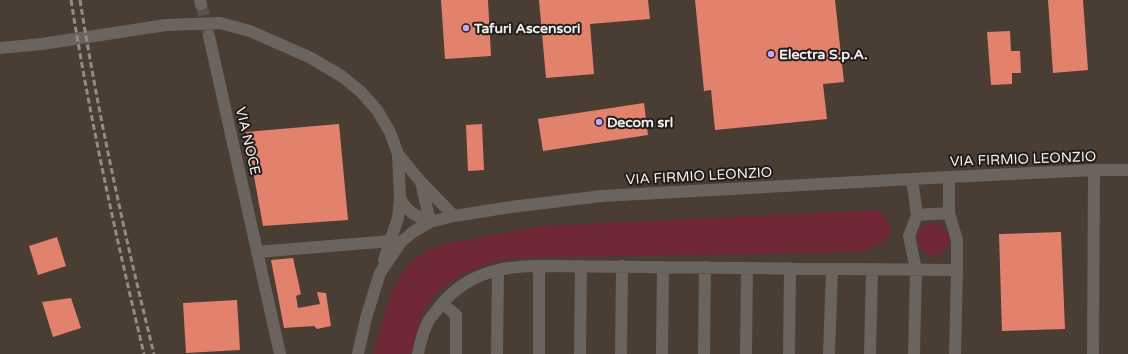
<svg xmlns="http://www.w3.org/2000/svg" width="1128" height="354" viewBox="0 0 1128 354" font-family="'Varela Round',sans-serif">
	<style>
		.built { fill: #493d34 }
		.green { fill: #702736 }
		.building { fill: #e3826c }
		.lines { fill: none; stroke-linecap: round; stroke-linejoin: round }
		.minor-tunnel { stroke: #58514c; stroke-width: 12; stroke-dasharray: 12 6; stroke-linecap: butt }
		.minor { stroke: #6b645e; stroke-width: 12 }
		.rail { stroke: #918b87; stroke-width: 3; stroke-dasharray: 6 3; stroke-linecap: butt }
		.poi-dot { fill: #c3a7f2; stroke: #201d1b; stroke-width: 1.5 }
		.labels { text-anchor: middle; dominant-baseline: central; stroke-width: 4; stroke-linejoin: round; paint-order: stroke }
		.poi-label { font-size: 14px; font-weight: bold; fill: #f5f0ed; stroke: #201d1b; text-anchor: start }
		.street-label { font-size: 14px; fill: #f5f0ed; stroke: #201d1b }
	</style>
	<rect width="100%" height="100%" fill="#3c3530"/>
	<path class="built" d="M 0,0 L 1128,0 L 1128,354 L 0,354 Z"/>
	<path class="green" d="M 880,210 L 888,222 L 892,231 C 885,244 873,247 859,252 L 517,258 L 490,262 L 459,276 L 436,293 L 421,316 L 410,354 L 373,354 L 391,294 L 401,275 L 412,261 L 426,251 L 445,244 L 540,226 Z
		M917 239a16 16 0 1 1 32 0a16 16 0 1 1-32 0Z"/>
	<path class="building" d="M 441,0 L 488,0 L 491,56 L 445,59 Z
		M 539,0 L 648,0 L 650,19 L 590,24 L 594,74 L 546,78 Z
		M 695,0 L 835,0 L 844,82 L 823,84 L 827,119 L 715,130 L 711,90 L 704,91 Z
		M 1048,0 L 1083,0 L 1088,70 L 1053,73 Z
		M 1010,31 L 1011,51 L 1020,51 L 1021,73 L 1012,73 L 1012,84 L 991,85 L 987,32 Z
		M 644,103 L 648,135 L 543,151 L 538,119 Z
		M 339,124 L 348,220 L 263,226 L 246,132 Z
		M 482,124 L 484,170 L 468,171 L 466,125 Z
		M 1061,232 L 1065,329 L 1002,331 L 999,234 Z
		M 57,237 L 66,266 L 38,275 L 29,246 Z
		M 293,258 L 301,294 L 296,296 L 298,308 L 320,304 L 317,292 L 326,293 L 331,326 L 317,329 L 314,326 L 284,328 L 271,260 Z
		M 71,298 L 81,328 L 53,337 L 42,302 Z
		M 237,300 L 240,350 L 186,353 L 183,303 Z"/>
	<g class="lines">
		<path class="minor-tunnel" d="M 201,4 L 209,36"/>
		<path class="minor" d="M 200,0 L 201,4
			M 209,36 L 280,354
			M 0,48 L 42,44 L 166,25 L 220,23 L 250,31 L 311,58 L 343,77 L 361,92 L 377,110 L 390,132 L 398,154 L 400,198 L 398,218 L 384,260
			M 398,154 L 420,181 L 454,216
			M 949,177 L 949,213 L 957,240 L 957,270
			M 912,179 L 917,215 L 909,236 L 916,270 L 914,354
			M 421,182 L 430,222
			M 400,198 C 408,213 415,215 430,222
			M 917,215 L 949,213
			M 257,252 L 391,241
			M 442,303 L 456,315 L 456,354
			M 358,354 L 366,318 L 380,273 L 401,242 L 413,232 L 430,222 L 454,216 L 511,207 L 602,196 L 949,177 L 1094,170 L 1128,170
			M 418,354 C 420,344 423,331 428,322 C 430,318 434,314 437,310 C 463,275 498,266 539,266 L 957,270 L 955,354
			M 497,354 L 498,270
			M 539,354 L 539,266
			M 580,354 L 581,266
			M 621,354 L 622,266
			M 662,354 L 663,267
			M 704,354 L 705,267
			M 746,354 L 747,268
			M 789,354 L 790,268
			M 829,354 L 832,269
			M 870,354 L 872,269
			M 1093,354 L 1094,170"/>
		<path class="rail" d="M 71,0 C 90,119 116,237 144,354
			M 80,0 C 99,119 125,237 154,354"/>
	</g>
	<g class="poi-dot">
		<circle cx="466" cy="28" r="4"/>
		<circle cx="771" cy="54" r="4"/>
		<circle cx="599" cy="122" r="4"/>
	</g>
	<g class="labels">
		<g class="poi-label">
			<text x="474" y="28">Tafuri Ascensori</text>
			<text x="779" y="54">Electra S.p.A.</text>
			<text x="607" y="122">Decom srl</text>
		</g>
		<g class="street-label">
			<text transform="translate(248 141) rotate(77)">VIA NOCE</text>
			<text transform="translate(1023 159) rotate(-2)">VIA FIRMIO LEONZIO</text>
			<text transform="translate(699 176) rotate(-3)">VIA FIRMIO LEONZIO</text>
		</g>
	</g>
</svg>
